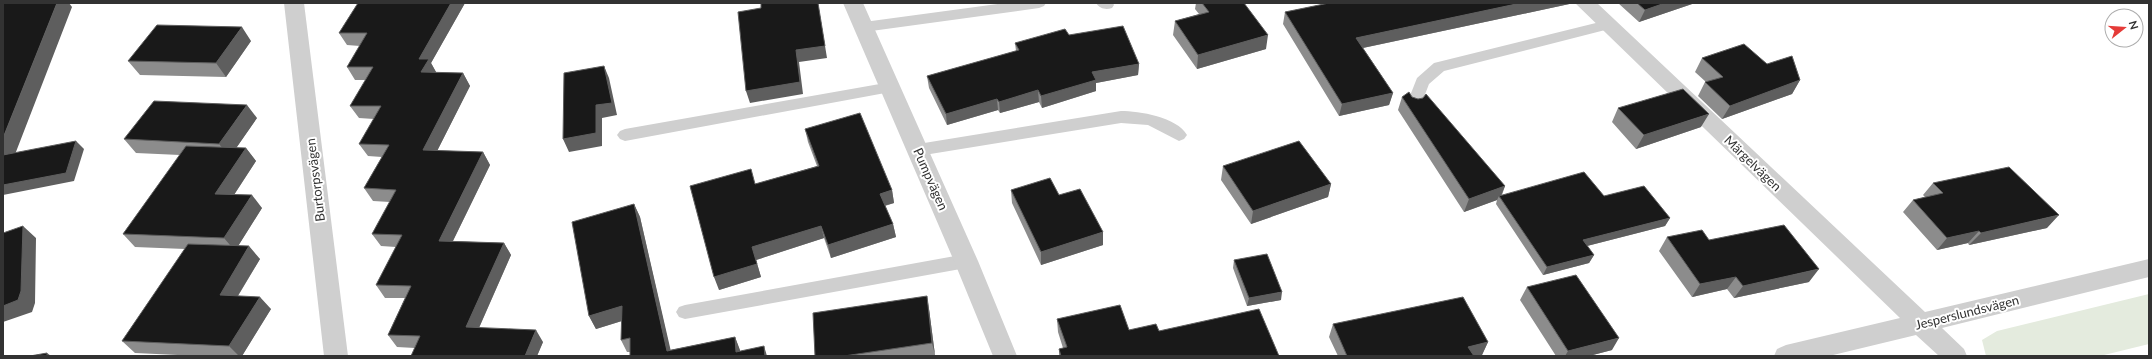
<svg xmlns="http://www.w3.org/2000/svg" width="2152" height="359" viewBox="0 0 2152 359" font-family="Lato,sans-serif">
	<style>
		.green { fill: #e4ebde }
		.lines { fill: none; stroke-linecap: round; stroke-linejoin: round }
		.lane { fill: #cfcfcf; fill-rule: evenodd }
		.street { fill: #cfcfcf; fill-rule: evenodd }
		.wall { fill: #8c8c8c }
		.shaded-wall { fill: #5e5e5e }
		.building { fill: #191919; stroke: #5e5e5e }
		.labels { text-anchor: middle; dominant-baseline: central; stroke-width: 4; stroke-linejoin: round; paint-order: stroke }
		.street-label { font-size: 13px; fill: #323232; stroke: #fff }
	</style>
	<rect width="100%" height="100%" fill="#fff"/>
	<path class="green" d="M 2149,294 L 2149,344 L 2100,356 L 1986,356 L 1982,340 L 1997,331 Z"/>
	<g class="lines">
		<path class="lane" d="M 1005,3 L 1046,3 L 1044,6 L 1039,8 L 864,32 L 859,30 L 857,27 L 859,24 L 864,22 Z
			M 1096,3 L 1113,3 L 1114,5 L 1112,8 C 1106,10 1100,9 1096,3 Z
			M 1608,20 L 1613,22 L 1615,25 L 1613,28 L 1444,71 L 1429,84 L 1419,110 L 1414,111 L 1409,110 L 1406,106 L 1417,78 L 1434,63 Z
			M 891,82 L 896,83 L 898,87 L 896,91 L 625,141 L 620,139 L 617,135 L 620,131 L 625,129 Z
			M 1121,111 C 1139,111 1177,117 1187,135 L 1184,139 L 1179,141 L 1148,125 L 1121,123 L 918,156 L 912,154 L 910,150 L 912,146 L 918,144 Z
			M 966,254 L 972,256 L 974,261 L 972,266 L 966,268 L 685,319 L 679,317 L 676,312 L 679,307 L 685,305 Z"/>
		<path class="street" d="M 284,3 L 304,3 L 348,356 L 324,356 Z
			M 843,3 L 863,3 L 978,261 L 1017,356 L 993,356 L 954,261 Z
			M 1575,3 L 1597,3 L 1925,312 L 2149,259 L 2149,277 L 1942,328 L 1964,349 L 1967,356 L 1939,356 L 1916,335 L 1829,356 L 1774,356 L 1777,349 L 1786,345 L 1900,318 Z"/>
	</g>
	<path class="wall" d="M 358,3 L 465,3 L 431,63 L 436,72 L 436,73 L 463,73 L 470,86 L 437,151 L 483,152 L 490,165 L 453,241 L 504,243 L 511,255 L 479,328 L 543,342 L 537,356 L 411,356 L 415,348 L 397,347 L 388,335 L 405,298 L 385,298 L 376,285 L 396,247 L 381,246 L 372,234 L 390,202 L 373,201 L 364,188 L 382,157 L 368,156 L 359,144 L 374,119 L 359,118 L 350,106 L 366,80 L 355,80 L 347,67 L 360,46 L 347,45 L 339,33 Z
		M 1196,3 L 1244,3 L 1266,49 L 1197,69 L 1173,35 L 1175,21 L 1199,14 L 1195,9 Z
		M 1329,3 L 1574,3 L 1363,48 L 1393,93 L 1389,105 L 1339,116 L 1283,24 L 1285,12 Z
		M 1618,3 L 1695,3 L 1639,22 Z
		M 1069,35 L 1139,64 L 1138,75 L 1096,83 L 1096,91 L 1042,108 L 1039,102 L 1000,113 L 998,110 L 947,125 L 929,88 L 927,76 L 1016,51 L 1015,43 Z
		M 251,41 L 226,77 L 140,75 L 128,61 Z
		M 1702,58 L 1767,64 L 1800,80 L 1792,94 L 1722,119 L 1698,96 L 1705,82 L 1706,82 L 1695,72 Z
		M 1402,97 L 1412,97 L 1505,186 L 1502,195 L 1604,196 L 1670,218 L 1665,226 L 1587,246 L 1594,255 L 1589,263 L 1543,275 L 1496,204 L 1497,200 L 1464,212 L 1398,110 Z
		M 1618,108 L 1701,127 L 1636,149 L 1612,122 Z
		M 257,118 L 236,148 L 246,148 L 256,161 L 234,195 L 262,208 L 238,246 L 260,259 L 238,296 L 271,309 L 242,356 L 199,356 L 135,353 L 122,341 L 185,249 L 135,247 L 123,234 L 180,155 L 136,153 L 124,139 Z
		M 805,129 L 892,190 L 894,203 L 885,206 L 893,224 L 896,237 L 831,258 L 824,238 L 756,260 L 761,277 L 719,290 L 755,184 L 817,166 L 808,142 Z
		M 1223,166 L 1331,184 L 1328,197 L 1251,224 L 1221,180 Z
		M 1933,183 L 2047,228 L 1969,245 L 1968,243 L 1937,250 L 1903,212 L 1913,200 L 1925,197 L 1923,195 Z
		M 1011,190 L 1103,232 L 1103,245 L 1041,265 L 1012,203 Z
		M 634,204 L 640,217 L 670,350 L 735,337 L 740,351 L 767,356 L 630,352 L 627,352 L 621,340 L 622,321 L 596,329 L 589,316 Z
		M 1667,237 L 1709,240 L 1809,282 L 1734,298 L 1727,289 L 1692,297 L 1659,251 Z
		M 1234,260 L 1281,300 L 1247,306 L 1233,268 Z
		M 1527,287 L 1612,350 L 1589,356 L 1556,356 L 1520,300 Z
		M 929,309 L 935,355 L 931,356 L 815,356 Z
		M 1057,319 L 1129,330 L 1159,331 L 1279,356 L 1059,356 L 1059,349 L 1063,348 L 1058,332 Z
		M 1333,324 L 1488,342 L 1482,355 L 1477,356 L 1338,356 L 1329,337 Z"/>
	<path class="shaded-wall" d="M 57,3 L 69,3 L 72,7 L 14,157 L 3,159 L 3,138 Z
		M 451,3 L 465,3 L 431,63 L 436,72 L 429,85 L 421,72 L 419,59 Z
		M 818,3 L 827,58 L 799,62 L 803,94 L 750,103 L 746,91 L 796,50 Z
		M 1521,3 L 1574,3 L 1353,50 L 1356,38 Z
		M 1665,3 L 1695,3 L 1639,22 L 1645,10 Z
		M 242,27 L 251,41 L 226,77 L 216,63 Z
		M 1268,35 L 1266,49 L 1197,69 L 1198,55 Z
		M 1139,64 L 1138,75 L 1096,83 L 1096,91 L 1042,108 L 1041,96 L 1092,72 Z
		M 604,66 L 609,78 L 617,115 L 602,118 L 602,146 L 569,152 L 563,139 Z
		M 463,73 L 470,86 L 431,163 L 423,150 Z
		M 1800,80 L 1792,94 L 1722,119 L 1730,106 Z
		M 1038,90 L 1039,102 L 1000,113 L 999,102 Z
		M 1393,93 L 1389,105 L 1339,116 L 1342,104 Z
		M 997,99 L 998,110 L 947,125 L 946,114 Z
		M 247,105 L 257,118 L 230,157 L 219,144 Z
		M 1709,114 L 1701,127 L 1636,149 L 1644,135 Z
		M 76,141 L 84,149 L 74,181 L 3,195 L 3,185 Z
		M 246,148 L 256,161 L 226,207 L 215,194 Z
		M 483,152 L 490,165 L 447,253 L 439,241 Z
		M 1331,184 L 1328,197 L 1251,224 L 1253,211 Z
		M 1505,186 L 1500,198 L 1499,196 L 1497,200 L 1464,212 L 1469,199 Z
		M 892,190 L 894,203 L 883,206 L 880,194 Z
		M 252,195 L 262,208 L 235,251 L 224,238 Z
		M 634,204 L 640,217 L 672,356 L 667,351 Z
		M 2059,215 L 2047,228 L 1969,245 L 1981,233 Z
		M 1670,218 L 1665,226 L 1579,248 L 1583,240 Z
		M 893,224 L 896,237 L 831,258 L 828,245 Z
		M 23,226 L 36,238 L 35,303 L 32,312 L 3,322 L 3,306 Z
		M 821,226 L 824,238 L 756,260 L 761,277 L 719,290 L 714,277 L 752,247 Z
		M 1979,231 L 1968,243 L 1937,250 L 1947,238 Z
		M 1103,232 L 1103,245 L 1041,265 L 1041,252 Z
		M 504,243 L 511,255 L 474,339 L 466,327 Z
		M 249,246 L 260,259 L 231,307 L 220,295 Z
		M 1594,255 L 1589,263 L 1543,275 L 1547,267 Z
		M 1819,269 L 1809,282 L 1734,298 L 1743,286 Z
		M 1736,277 L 1727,289 L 1692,297 L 1700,284 Z
		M 1282,292 L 1281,300 L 1247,306 L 1249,298 Z
		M 927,296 L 929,309 L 935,355 L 932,343 Z
		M 260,297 L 271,309 L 242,356 L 239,356 L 229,346 Z
		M 622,306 L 628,319 L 596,329 L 589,316 Z
		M 536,330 L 543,342 L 537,356 L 525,356 Z
		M 735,337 L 740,350 L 740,356 L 736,352 Z
		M 1619,338 L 1612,350 L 1589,356 L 1565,356 L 1568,351 Z
		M 1488,342 L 1482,355 L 1477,356 L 1464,356 L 1468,347 Z
		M 764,346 L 767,356 L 765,356 Z
		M 47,353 L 51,356 L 47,356 Z"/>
	<path class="building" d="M 3,3 L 57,3 L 3,138 Z
		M 358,3 L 451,3 L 419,59 L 429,59 L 421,72 L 463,73 L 423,150 L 483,152 L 439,241 L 504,243 L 466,327 L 536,330 L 525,356 L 411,356 L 420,336 L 388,335 L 411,286 L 376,285 L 402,235 L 372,234 L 396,190 L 364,188 L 389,145 L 359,144 L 381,106 L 350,106 L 373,67 L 347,67 L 367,33 L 339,33 Z
		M 761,3 L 818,3 L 825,46 L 796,50 L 800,82 L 746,91 L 738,12 L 761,8 Z
		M 1202,3 L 1244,3 L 1268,35 L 1198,55 L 1175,21 L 1209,12 Z
		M 1329,3 L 1521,3 L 1356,38 L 1393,93 L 1342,104 L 1285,12 Z
		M 1637,3 L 1665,3 L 1645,10 Z
		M 157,25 L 242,27 L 216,63 L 128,61 Z
		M 1123,26 L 1139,64 L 1092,72 L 1096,80 L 1041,96 L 1038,90 L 999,102 L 997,99 L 946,114 L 927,76 L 1019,50 L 1015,43 L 1065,29 L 1069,35 Z
		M 1744,44 L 1767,64 L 1792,56 L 1800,80 L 1730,106 L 1705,82 L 1723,77 L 1702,58 Z
		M 604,66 L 612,103 L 596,105 L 596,133 L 563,139 L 564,73 Z
		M 1683,89 L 1709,114 L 1644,135 L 1618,108 Z
		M 1409,92 L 1412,97 L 1418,99 L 1423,98 L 1426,94 L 1505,186 L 1469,199 L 1402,97 Z
		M 154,101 L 247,105 L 219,144 L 124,139 Z
		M 860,113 L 892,190 L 880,194 L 893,224 L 828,245 L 821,226 L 752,247 L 757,264 L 714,277 L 690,186 L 751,169 L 755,184 L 819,166 L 805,129 Z
		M 76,141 L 66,173 L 3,185 L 3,155 Z
		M 1299,141 L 1331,184 L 1253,211 L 1223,166 Z
		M 186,146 L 246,148 L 215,194 L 252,195 L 224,238 L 123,234 Z
		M 2009,167 L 2059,215 L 1981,233 L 1979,231 L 1947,238 L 1913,200 L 1943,193 L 1933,183 Z
		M 1584,172 L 1604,196 L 1644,186 L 1670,218 L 1583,240 L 1594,255 L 1547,267 L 1499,196 Z
		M 1050,178 L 1059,195 L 1080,189 L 1103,232 L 1041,252 L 1011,190 Z
		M 634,204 L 667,351 L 735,337 L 736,352 L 764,346 L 765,356 L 630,356 L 630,338 L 621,340 L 622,306 L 589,316 L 572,222 Z
		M 1784,225 L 1819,269 L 1743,286 L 1736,277 L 1700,284 L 1667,237 L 1702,230 L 1709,240 Z
		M 23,226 L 21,291 L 18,300 L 3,306 L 3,233 Z
		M 188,244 L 249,246 L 220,295 L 260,297 L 229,346 L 122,341 Z
		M 1267,254 L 1282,292 L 1249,298 L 1234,260 Z
		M 1576,275 L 1619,338 L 1568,351 L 1527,287 Z
		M 927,296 L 932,343 L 844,356 L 815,356 L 813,313 Z
		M 1463,297 L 1488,342 L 1468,347 L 1474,356 L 1347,356 L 1333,324 Z
		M 1120,305 L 1129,330 L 1156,324 L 1159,331 L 1259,309 L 1279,356 L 1061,356 L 1059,349 L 1067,347 L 1057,319 Z
		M 47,353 L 47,356 L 30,356 Z"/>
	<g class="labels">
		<g class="street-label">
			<text transform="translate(1753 163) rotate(44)">Märgelvägen</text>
			<text transform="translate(931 179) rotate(66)">Pumpvägen</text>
			<text transform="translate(315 180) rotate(-97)">Burtorpsvägen</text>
			<text transform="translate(1967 312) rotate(-14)">Jesperslundsvägen</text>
		</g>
	</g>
	<rect width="2152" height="359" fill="none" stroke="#323232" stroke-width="8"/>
	<g transform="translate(2124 28) rotate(73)"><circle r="19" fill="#ffffff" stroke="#adadad"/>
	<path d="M0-3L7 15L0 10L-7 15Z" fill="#e53b38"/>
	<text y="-6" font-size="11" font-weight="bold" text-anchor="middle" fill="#323232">N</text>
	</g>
</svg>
